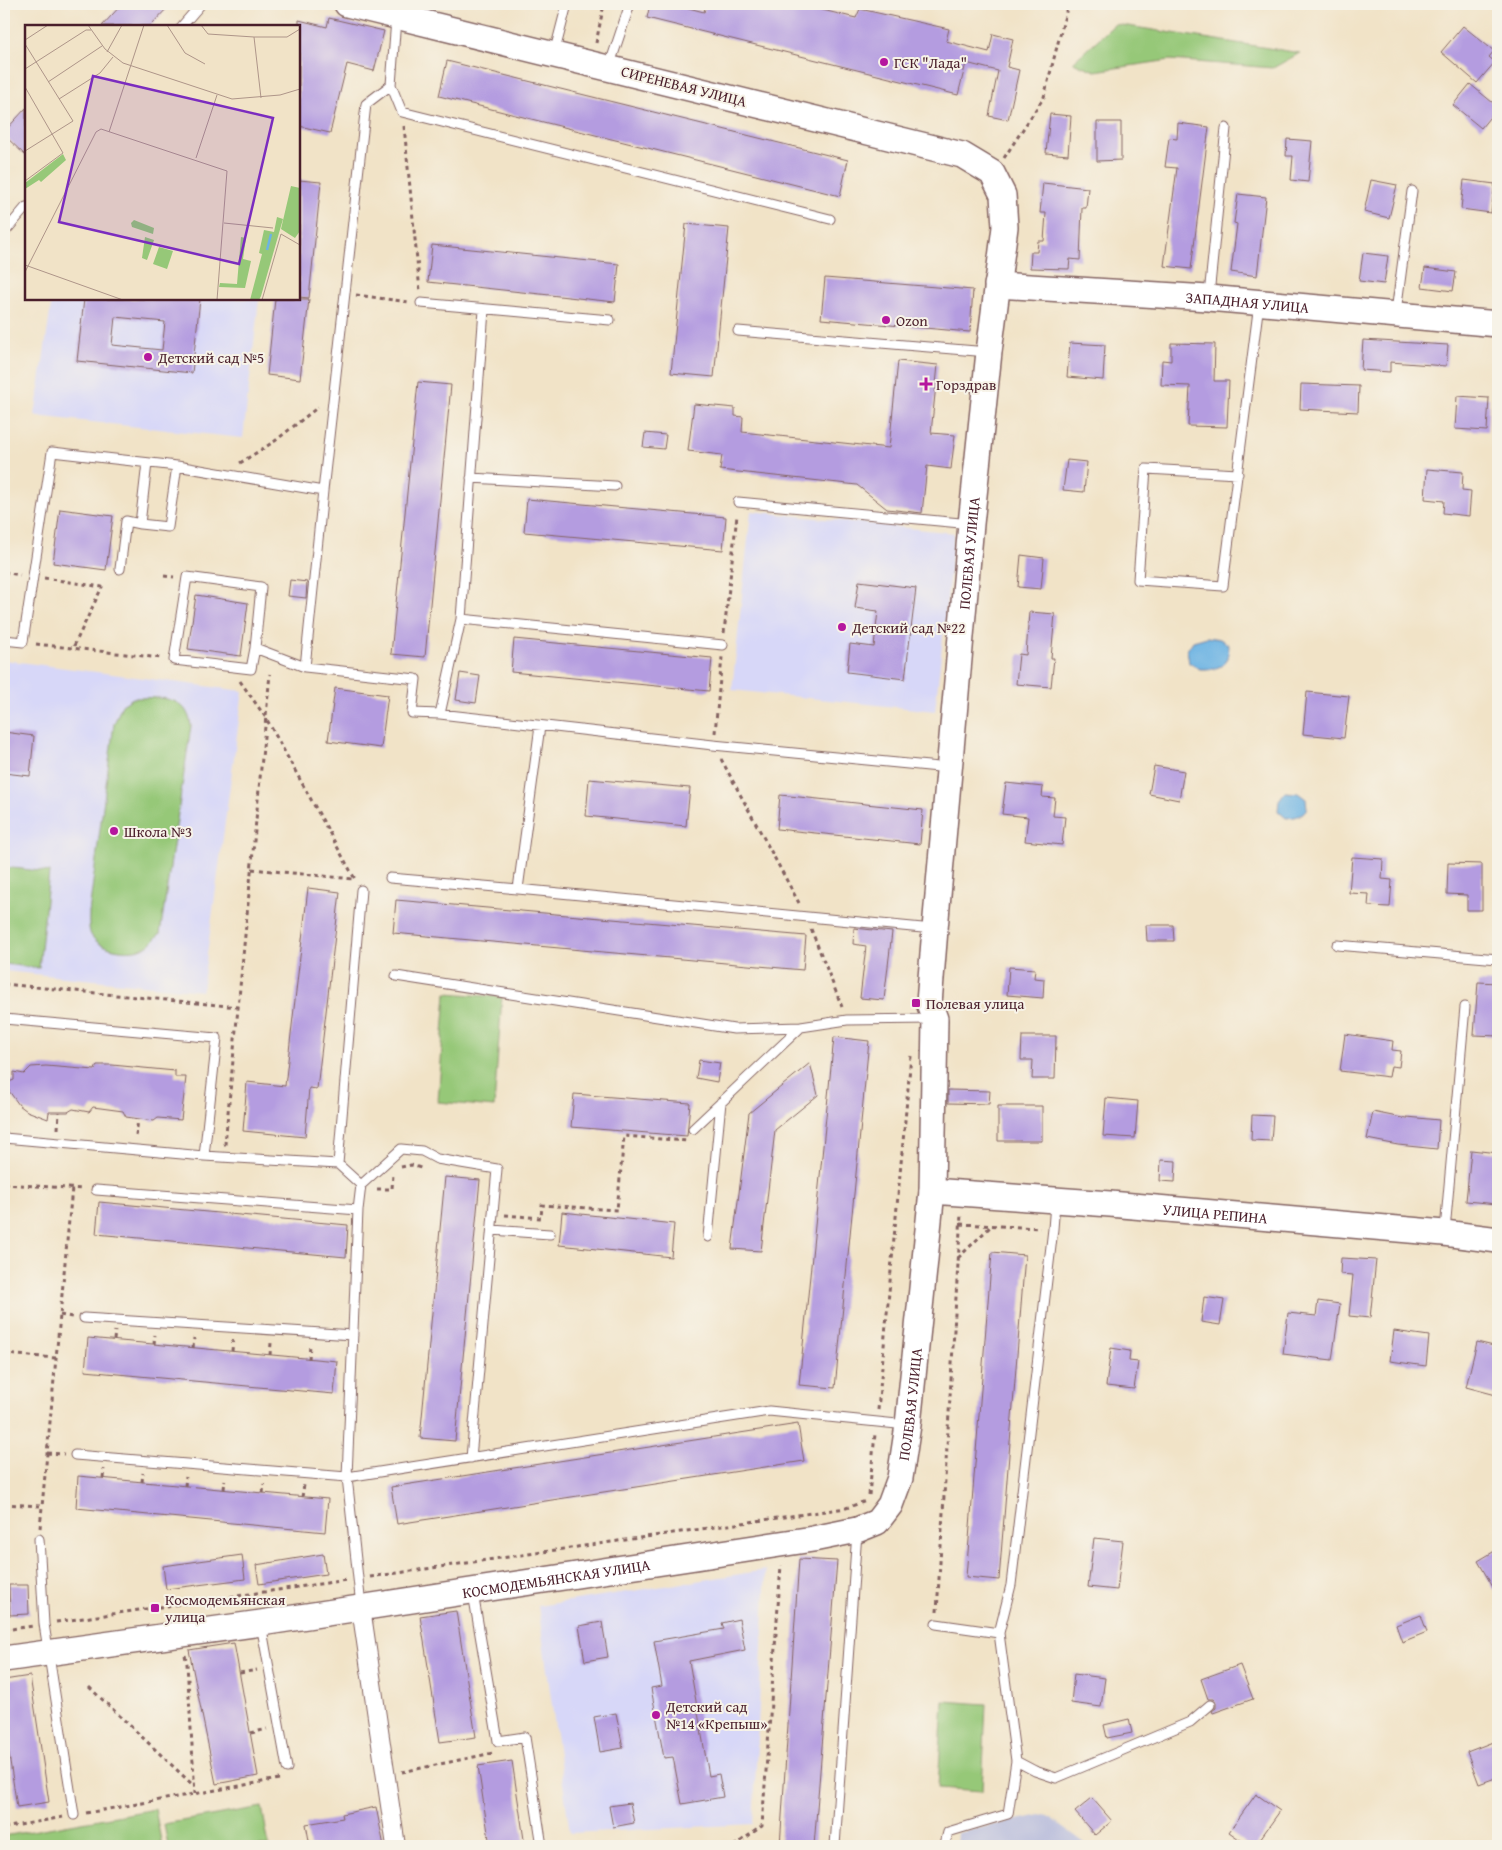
<svg xmlns="http://www.w3.org/2000/svg" width="1502" height="1850" viewBox="0 0 1502 1850" font-family="'Gentium Book Plus',serif">
	<style>
		.built { fill: #d7d7f8 }
		.industrial { fill: #bfc2dd }
		.green { fill: #96c878; stroke: #707452 }
		.water { fill: #6cb3e3; stroke: #5b6987 }
		.building { fill: #b49ce0; fill-rule: evenodd }
		.lines { fill: none; stroke-linecap: round; stroke-linejoin: round }
		.lane-casing { stroke: #846462; stroke-width: 11 }
		.street-casing { stroke: #846462; stroke-width: 20 }
		.secondary-casing { stroke: #846462; stroke-width: 28 }
		.path { stroke: #846462; stroke-width: 3; stroke-dasharray: 4 4; stroke-linecap: butt }
		.lane { stroke: #fff; stroke-width: 9 }
		.street { stroke: #fff; stroke-width: 18 }
		.secondary { stroke: #fff; stroke-width: 25 }
		.poi-dot { fill: #b5179e; stroke: #f7f3e8; stroke-width: 2 }
		.labels { text-anchor: middle; dominant-baseline: central; stroke-width: 4; stroke-linejoin: round; paint-order: stroke }
		.poi-label { font-size: 15px; fill: #4a1f2b; stroke: #f7f3e8; text-anchor: start }
		.street-label { font-size: 15px; fill: #4a1f2b; stroke: #f7f3e8 }
		.inset-river { fill: none; stroke: #6cb3e3; stroke-width: 2.5 }
		.inset-road { fill: none; stroke: #ae9589; stroke-width: 1 }
		.view { fill: #7b2cbf; fill-opacity: 0.15; stroke: #7b2cbf; stroke-width: 2.5 }
		.inset-edge { fill: none; stroke: #4a1f2b; stroke-width: 2.5 }
	</style>
	<rect width="100%" height="100%" fill="#f7f3e8"/>
	<filter id="ink" filterUnits="userSpaceOnUse"><feTurbulence type="fractalNoise" baseFrequency=".02" numOctaves="2"/><feDisplacementMap in="SourceGraphic" scale="10" xChannelSelector="R" yChannelSelector="G"/><feConvolveMatrix kernelMatrix="1 2 1 2 8 2 1 2 1" color-interpolation-filters="sRGB"/></filter>
	<filter id="wash" filterUnits="userSpaceOnUse"><feTurbulence type="fractalNoise" baseFrequency=".0096" numOctaves="4" result="noise"/><feDisplacementMap in="SourceGraphic" scale="20" xChannelSelector="R" yChannelSelector="G"/><feGaussianBlur stdDeviation="1.12" result="paint"/><feColorMatrix in="noise" values="0 0 0 0 0 0 0 0 0 0 0 0 0 0 0 0 0 1.4 0 .05"/><feComposite in="paint" operator="in"/></filter>
	<g filter="url(#wash)">
		<rect width="100%" height="100%" fill="#f1e3c7"/>
		<path class="built" d="M 52,299 L 259,299 L 243,438 L 35,416 Z
			M 751,511 L 954,533 L 935,711 L 732,690 Z
			M 4,660 L 243,691 L 202,991 L 4,971 Z
			M 766,1570 L 753,1824 L 570,1833 L 538,1606 Z"/>
		<path class="industrial" d="M 1045,1814 L 1089,1846 L 957,1846 L 958,1833 Z"/>
		<path class="green" d="M 1115,24 L 1300,53 L 1273,68 L 1170,60 L 1095,71 L 1073,62 Z
			M 133,698 C 157,698 187,693 191,726 L 160,934 C 156,937 153,942 149,945 C 135,955 100,951 91,935 C 88,929 89,918 89,912 L 114,724 L 122,705 Z
			M 4,867 L 49,872 L 39,968 L 4,964 Z
			M 446,993 L 502,997 L 494,1107 L 438,1102 Z
			M 943,1701 L 986,1704 L 982,1791 L 938,1788 Z
			M 262,1807 L 269,1846 L 168,1846 L 164,1824 Z
			M 155,1809 L 162,1846 L 4,1846 L 4,1836 Z"/>
		<path class="water" d="M 1207,637 L 1220,639 L 1229,645 L 1228,658 L 1223,665 L 1214,669 L 1200,669 L 1189,663 L 1187,650 L 1193,641 Z
			M 1285,792 L 1298,793 L 1306,799 L 1307,808 C 1301,817 1296,817 1286,818 L 1278,811 L 1279,800 Z"/>
		<g id="blocks">
			<path class="building" d="M 122,4 L 171,4 L 150,26 L 102,26 Z
				M 650,4 L 673,4 L 704,12 L 706,4 L 797,4 L 856,18 L 860,9 L 949,29 L 946,41 L 989,52 L 993,34 L 1013,39 L 1007,67 L 1019,70 L 1008,120 L 989,116 L 998,71 L 966,63 L 958,95 L 647,18 Z
				M 329,18 L 384,31 L 374,71 L 347,64 L 330,133 L 299,126 L 299,20 L 327,27 Z
				M 1463,26 L 1494,51 L 1489,57 L 1495,62 L 1477,83 L 1441,52 Z
				M 447,61 L 848,160 L 840,196 L 439,96 Z
				M 1470,84 L 1498,107 L 1481,128 L 1453,105 Z
				M 26,108 L 26,156 L 4,135 L 4,132 Z
				M 1050,114 L 1071,116 L 1068,155 L 1046,153 Z
				M 1097,122 L 1121,122 L 1121,160 L 1097,161 Z
				M 1178,123 L 1209,127 L 1191,269 L 1164,266 L 1177,168 L 1165,167 L 1169,138 L 1177,139 Z
				M 1287,139 L 1312,141 L 1308,182 L 1291,180 L 1293,156 L 1286,156 Z
				M 299,180 L 321,182 L 309,298 L 299,297 Z
				M 1371,180 L 1397,185 L 1389,218 L 1364,212 Z
				M 1464,180 L 1495,184 L 1491,213 L 1461,209 Z
				M 1043,183 L 1088,188 L 1086,208 L 1082,208 L 1080,260 L 1070,259 L 1069,269 L 1030,268 L 1031,252 L 1037,252 L 1038,241 L 1044,241 L 1046,213 L 1040,213 Z
				M 1238,194 L 1266,197 L 1257,276 L 1231,272 L 1237,224 L 1234,223 Z
				M 686,224 L 729,228 L 714,377 L 671,373 Z
				M 432,245 L 619,264 L 615,302 L 428,282 Z
				M 1363,253 L 1388,256 L 1384,284 L 1359,281 Z
				M 1425,268 L 1456,272 L 1453,291 L 1422,287 Z
				M 825,278 L 973,290 L 970,332 L 821,319 Z
				M 84,299 L 200,299 L 192,373 L 77,361 ZM 115,317 L 165,322 L 162,350 L 112,345 Z
				M 275,299 L 309,299 L 300,379 L 267,375 Z
				M 1363,340 L 1448,345 L 1446,366 L 1390,362 L 1390,372 L 1361,370 Z
				M 1070,343 L 1105,345 L 1103,380 L 1067,377 Z
				M 1171,343 L 1215,344 L 1214,381 L 1229,381 L 1227,427 L 1188,426 L 1190,386 L 1161,385 L 1162,360 L 1171,361 Z
				M 898,361 L 938,365 L 931,433 L 955,435 L 951,469 L 927,466 L 922,513 L 887,509 L 857,485 L 720,470 L 722,455 L 688,451 L 694,404 L 735,408 L 735,416 L 743,417 L 742,432 L 889,448 Z
				M 418,382 L 451,385 L 425,657 L 391,654 Z
				M 1301,384 L 1359,386 L 1358,412 L 1300,409 Z
				M 1457,396 L 1489,398 L 1487,431 L 1455,429 Z
				M 645,433 L 666,435 L 664,449 L 643,447 Z
				M 1067,460 L 1087,462 L 1084,492 L 1063,490 Z
				M 1427,469 L 1463,472 L 1462,490 L 1471,491 L 1469,516 L 1443,513 L 1444,501 L 1425,499 Z
				M 527,499 L 726,517 L 723,550 L 524,532 Z
				M 60,509 L 113,516 L 106,570 L 53,563 Z
				M 1021,555 L 1044,558 L 1041,589 L 1018,587 Z
				M 290,580 L 307,582 L 306,598 L 288,596 Z
				M 859,581 L 916,588 L 905,679 L 847,672 L 850,644 L 874,647 L 878,611 L 855,608 Z
				M 196,595 L 248,603 L 241,656 L 188,649 Z
				M 1029,612 L 1055,614 L 1051,658 L 1054,658 L 1051,687 L 1016,684 L 1019,654 L 1026,655 Z
				M 514,639 L 712,658 L 709,691 L 511,672 Z
				M 460,673 L 480,676 L 476,703 L 456,700 Z
				M 335,688 L 388,695 L 381,748 L 328,741 Z
				M 1307,692 L 1349,696 L 1344,738 L 1303,734 Z
				M 4,732 L 34,736 L 30,776 L 4,773 Z
				M 1154,766 L 1184,771 L 1179,800 L 1149,794 Z
				M 589,779 L 690,788 L 686,826 L 586,816 Z
				M 1006,783 L 1043,787 L 1042,797 L 1055,798 L 1053,816 L 1065,817 L 1062,845 L 1025,841 L 1028,817 L 1002,814 Z
				M 780,795 L 923,810 L 920,844 L 777,829 Z
				M 1352,857 L 1383,859 L 1382,879 L 1392,880 L 1390,907 L 1368,906 L 1369,894 L 1349,893 Z
				M 1448,863 L 1482,864 L 1482,910 L 1467,910 L 1467,895 L 1447,894 Z
				M 308,888 L 340,892 L 317,1089 L 309,1088 L 305,1137 L 243,1131 L 247,1082 L 285,1086 Z
				M 396,900 L 806,936 L 803,970 L 393,933 Z
				M 1146,925 L 1173,925 L 1174,941 L 1147,941 Z
				M 854,928 L 892,932 L 884,1000 L 860,998 L 866,946 L 853,944 Z
				M 1009,967 L 1035,969 L 1034,978 L 1044,979 L 1043,998 L 1007,995 Z
				M 1478,982 L 1498,983 L 1498,1036 L 1474,1035 Z
				M 1345,1034 L 1393,1041 L 1392,1050 L 1401,1051 L 1399,1067 L 1391,1066 L 1389,1077 L 1340,1071 Z
				M 1022,1036 L 1056,1036 L 1055,1079 L 1032,1079 L 1033,1060 L 1021,1060 Z
				M 834,1037 L 869,1041 L 835,1388 L 799,1385 Z
				M 699,1060 L 720,1063 L 717,1082 L 696,1078 Z
				M 810,1063 L 818,1095 L 775,1130 L 761,1251 L 732,1249 L 749,1113 Z
				M 97,1065 L 112,1065 L 175,1071 L 175,1077 L 186,1077 L 181,1120 L 158,1118 L 154,1121 L 126,1117 L 123,1111 L 93,1107 L 89,1112 L 73,1109 L 68,1112 L 49,1112 L 48,1119 L 27,1111 L 19,1105 L 9,1091 L 9,1082 L 14,1080 L 14,1072 L 24,1074 L 31,1067 L 46,1066 L 95,1070 Z
				M 948,1090 L 990,1091 L 989,1104 L 948,1103 Z
				M 574,1094 L 690,1103 L 687,1136 L 571,1127 Z
				M 1106,1098 L 1138,1101 L 1135,1138 L 1103,1136 Z
				M 998,1106 L 1042,1106 L 1042,1141 L 998,1141 Z
				M 1373,1112 L 1407,1119 L 1407,1117 L 1439,1120 L 1437,1149 L 1398,1145 L 1367,1139 Z
				M 1252,1115 L 1273,1116 L 1271,1141 L 1251,1140 Z
				M 1471,1150 L 1498,1153 L 1497,1204 L 1466,1201 Z
				M 1161,1160 L 1176,1161 L 1175,1182 L 1160,1181 Z
				M 445,1177 L 480,1180 L 455,1441 L 420,1438 Z
				M 99,1202 L 348,1225 L 346,1257 L 96,1234 Z
				M 562,1212 L 674,1224 L 671,1257 L 559,1245 Z
				M 992,1252 L 1025,1255 L 999,1580 L 966,1577 Z
				M 1341,1258 L 1376,1260 L 1370,1318 L 1349,1316 L 1353,1275 L 1340,1274 Z
				M 1204,1297 L 1224,1300 L 1220,1325 L 1201,1322 Z
				M 1318,1301 L 1340,1304 L 1332,1360 L 1283,1354 L 1288,1313 L 1316,1316 Z
				M 1394,1331 L 1429,1336 L 1426,1366 L 1390,1361 Z
				M 88,1338 L 337,1361 L 334,1394 L 85,1371 Z
				M 1477,1342 L 1498,1347 L 1498,1386 L 1496,1395 L 1466,1387 Z
				M 1111,1348 L 1130,1351 L 1129,1361 L 1138,1362 L 1134,1389 L 1106,1386 Z
				M 798,1424 L 804,1461 L 397,1524 L 391,1487 Z
				M 78,1476 L 328,1499 L 325,1532 L 76,1508 Z
				M 1094,1538 L 1123,1541 L 1117,1590 L 1088,1587 Z
				M 1498,1549 L 1498,1596 L 1478,1561 Z
				M 323,1554 L 326,1574 L 259,1584 L 256,1565 Z
				M 242,1555 L 245,1579 L 166,1589 L 163,1566 Z
				M 799,1559 L 837,1561 L 814,1846 L 780,1846 Z
				M 9,1585 L 28,1585 L 29,1614 L 10,1615 Z
				M 456,1611 L 476,1737 L 440,1742 L 420,1616 Z
				M 1421,1615 L 1427,1632 L 1402,1642 L 1396,1625 Z
				M 739,1619 L 745,1650 L 689,1661 L 709,1776 L 719,1774 L 723,1797 L 682,1804 L 673,1757 L 664,1758 L 651,1688 L 662,1686 L 654,1641 L 724,1629 L 722,1623 Z
				M 602,1622 L 608,1657 L 585,1661 L 579,1626 Z
				M 234,1643 L 258,1776 L 216,1784 L 189,1650 Z
				M 1240,1665 L 1253,1699 L 1213,1713 L 1212,1711 L 1216,1708 L 1216,1703 L 1213,1699 L 1208,1699 L 1201,1679 Z
				M 1074,1674 L 1105,1678 L 1101,1707 L 1071,1703 Z
				M 30,1676 L 49,1802 L 17,1807 L 4,1722 L 4,1680 Z
				M 616,1713 L 623,1748 L 600,1752 L 594,1717 Z
				M 1129,1719 L 1132,1733 L 1107,1738 L 1104,1725 Z
				M 1498,1740 L 1498,1777 L 1479,1784 L 1467,1752 Z
				M 512,1761 L 525,1846 L 490,1846 L 478,1766 Z
				M 1256,1794 L 1280,1811 L 1255,1846 L 1249,1846 L 1229,1832 Z
				M 1092,1798 L 1112,1821 L 1095,1835 L 1075,1812 Z
				M 630,1803 L 634,1823 L 613,1827 L 609,1806 Z
				M 376,1807 L 384,1846 L 310,1846 L 306,1824 L 343,1818 L 342,1814 Z"/>
		</g>
	</g>
	<g filter="url(#ink)">
		<use href="#blocks" fill-opacity="0" stroke="#846462" stroke-width="1"/>
		<g class="lines">
			<g class="lane-casing">
				<path id="lane" d="M 182,26 L 201,4
					M 554,54 L 567,4
					M 609,67 L 630,4
					M 391,85 L 402,112 L 830,219
					M 4,233 L 26,207
					M 1209,295 L 1226,128
					M 421,303 L 610,320
					M 484,310 L 461,619 L 440,714 L 713,745 L 949,768
					M 1396,312 L 1412,191
					M 738,331 L 988,352
					M 147,463 L 140,524 L 168,527 L 177,466
					M 1238,474 L 1146,469 L 1138,580 L 1223,586 L 1259,303
					M 471,478 L 615,486
					M 323,491 L 366,104 L 391,85 L 396,19
					M 738,502 L 971,524
					M 120,569 L 126,521 L 140,524
					M 461,619 L 723,645
					M 4,640 L 23,642 L 52,452 L 177,466 L 323,491 L 305,667 L 416,679 L 412,713 L 440,714
					M 255,648 L 251,669 L 174,660 L 187,577 L 261,587 L 255,648 L 305,667
					M 390,878 L 518,889 L 933,929
					M 518,889 L 540,726
					M 1337,945 L 1498,959
					M 396,976 L 734,1029 L 801,1027
					M 4,1019 L 217,1038 L 204,1156
					M 693,1129 L 801,1027 L 847,1020 L 932,1019
					M 4,1138 L 204,1156 L 338,1164 L 361,1185
					M 338,1164 L 361,890
					M 96,1190 L 358,1210
					M 492,1230 L 550,1234
					M 1445,1230 L 1465,1007
					M 708,1237 L 721,1102
					M 84,1318 L 353,1335
					M 75,1455 L 347,1477 L 769,1411 L 907,1425
					M 39,1539 L 44,1624 L 74,1815
					M 473,1593 L 498,1741 L 525,1737 L 542,1846
					M 361,1606 L 347,1477 L 358,1210 L 361,1185 L 401,1149 L 422,1151 L 437,1159 L 497,1169 L 471,1458
					M 261,1624 L 287,1768
					M 936,1624 L 999,1633 L 1011,1585 L 1053,1229 L 1055,1203
					M 999,1633 L 1016,1761 L 1035,1771 L 1056,1778 L 1190,1722 L 1210,1705
					M 945,1844 L 948,1832 L 1008,1814 L 1016,1761
					M 835,1846 L 857,1532"/>
			</g>
			<g class="street-casing">
				<path id="street" d="M 361,1608 L 396,1846"/>
			</g>
			<g class="secondary-casing">
				<g id="secondary">
					<path id="s1" d="M 997,285 L 1208,298 L 1498,324"/>
					<path id="s2" d="M 932,1191 L 1110,1204 L 1444,1233 L 1498,1240"/>
					<path id="s3" d="M 4,1659 L 261,1623 L 813,1539 L 857,1530 L 877,1522 L 890,1505 L 900,1478 L 908,1425 L 932,1191 L 935,1019 L 929,1003 L 935,929 L 971,524 L 989,352 L 1005,227 L 1003,195 L 992,173 L 962,155 L 347,4"/>
				</g>
			</g>
			<path class="path" d="M 596,43 L 604,4
				M 404,126 L 420,291
				M 1004,158 L 1044,97 L 1068,4
				M 356,295 L 409,302
				M 240,463 L 275,441 L 318,407
				M 4,572 L 20,575
				M 164,576 L 174,577
				M 44,578 L 102,587 L 73,648
				M 724,633 L 737,515
				M 36,644 L 161,658
				M 240,681 L 266,718 L 355,879
				M 715,733 L 722,657
				M 721,759 L 799,903
				M 252,869 L 353,879
				M 811,929 L 842,1007
				M 4,984 L 238,1007
				M 58,1129 L 59,1112
				M 136,1136 L 138,1119
				M 224,1144 L 225,1144 L 270,674
				M 401,1167 L 411,1165 L 424,1169
				M 4,1184 L 83,1189
				M 377,1189 L 392,1189 L 393,1174
				M 505,1215 L 541,1218 L 542,1205 L 617,1210 L 624,1136 L 687,1141
				M 960,1224 L 1040,1228
				M 958,1258 L 991,1226
				M 60,1315 L 72,1317
				M 114,1340 L 115,1331
				M 154,1344 L 155,1335
				M 193,1348 L 194,1338
				M 232,1351 L 233,1340
				M 4,1354 L 56,1358
				M 270,1355 L 271,1343
				M 309,1359 L 310,1344
				M 878,1410 L 911,1056
				M 47,1453 L 64,1454
				M 103,1478 L 104,1469
				M 142,1482 L 143,1473
				M 185,1486 L 186,1477
				M 224,1489 L 225,1480
				M 263,1493 L 264,1484
				M 869,1495 L 875,1434
				M 302,1497 L 304,1485
				M 4,1504 L 42,1506
				M 40,1528 L 72,1188
				M 370,1577 L 846,1508 L 866,1501
				M 937,1612 L 961,1214
				M 56,1622 L 347,1580
				M 4,1630 L 33,1626
				M 185,1655 L 187,1664 L 195,1794
				M 240,1673 L 257,1670
				M 89,1687 L 194,1786
				M 251,1733 L 267,1729
				M 402,1772 L 493,1753
				M 86,1813 L 279,1779
				M 4,1828 L 63,1817
				M 734,1846 L 762,1826 L 781,1565"/>
			<use href="#lane" class="lane"/>
			<use href="#street" class="street"/>
			<use href="#secondary" class="secondary"/>
		</g>
	</g>
	<g class="poi-dot">
		<circle cx="884" cy="62" r="5"/>
		<circle cx="886" cy="320" r="5"/>
		<circle cx="148" cy="357" r="5"/>
		<path d="M923.5 376.5h5v5h5v5h-5v5h-5v-5h-5v-5h5z"/>
		<circle cx="842" cy="627" r="5"/>
		<circle cx="114" cy="831" r="5"/>
		<rect x="911" y="998" width="10" height="10" rx="2.5"/>
		<rect x="150" y="1603" width="10" height="10" rx="2.5"/>
		<circle cx="656" cy="1715" r="5"/>
	</g>
	<g class="labels">
		<g class="poi-label">
			<text x="894" y="62">ГСК "Лада"</text>
			<text x="896" y="320">Ozon</text>
			<text x="158" y="357">Детский сад №5</text>
			<text x="936" y="384">Горздрав</text>
			<text x="852" y="627">Детский сад №22</text>
			<text x="124" y="831">Школа №3</text>
			<text x="926" y="1003">Полевая улица</text>
			<text x="165" y="1599">Космодемьянская<tspan x="165" dy="17">улица</tspan></text>
			<text x="666" y="1706">Детский сад<tspan x="666" dy="17">№14 «Крепыш»</tspan></text>
		</g>
		<g class="street-label">
			<text transform="translate(684 86) rotate(14)">СИРЕНЕВАЯ УЛИЦА</text>
			<text stroke="none"><textPath href="#s1" startOffset="251">ЗАПАДНАЯ УЛИЦА</textPath></text>
			<text stroke="none"><textPath href="#s3" startOffset="1864">ПОЛЕВАЯ УЛИЦА</textPath></text>
			<text stroke="none"><textPath href="#s2" startOffset="284">УЛИЦА РЕПИНА</textPath></text>
			<text stroke="none"><textPath href="#s3" startOffset="1009">ПОЛЕВАЯ УЛИЦА</textPath></text>
			<text stroke="none"><textPath href="#s3" startOffset="558">КОСМОДЕМЬЯНСКАЯ УЛИЦА</textPath></text>
		</g>
	</g>
	<g transform="translate(25 25)">
		<rect width="275" height="275" fill="#f1e3c7"/>
		<path d="M 38,129 L 41,135 L 16,157 L 14,155 L 0,164 L 0,158 ZM 266,161 L 275,163 L 275,206 L 270,213 L 256,204 ZM 252,192 L 258,194 L 236,271 L 234,275 L 225,275 L 237,229 L 234,228 L 239,205 L 249,207 ZM 109,195 L 129,203 L 128,209 L 107,202 L 106,198 ZM 120,212 L 129,215 L 122,235 L 117,233 ZM 216,212 L 221,213 L 218,234 L 226,236 L 220,263 L 194,262 L 195,258 L 212,259 ZM 134,222 L 148,226 L 142,244 L 128,239 Z" fill="#96c878"/>
		<path class="inset-river" d="M 242,225 L 246,209"/>
		<path class="inset-road" d="M 63,0 L 80,24 L 98,38 L 207,74 L 255,70 L 275,64M 142,0 L 160,28 L 180,39M 176,0 L 183,9 L 229,12 L 262,12 L 275,4M 229,12 L 236,73M 0,15 L 23,0M 0,19 L 48,96 L 0,126M 82,27 L 97,0M 0,44 L 61,5 L 66,5M 23,57 L 77,21M 0,62 L 38,128 L 0,156M 34,74 L 75,48 L 88,32M 84,107 L 119,0M 171,133 L 192,70M 199,198 L 248,203M 0,240 L 98,275M 0,247 L 71,107 L 76,104 L 202,146 L 192,275M 237,275 L 256,209 L 275,220"/>
		<path class="view" d="M 68,51 L 248,93 L 214,239 L 34,197 Z"/>
		<rect width="275" height="275" class="inset-edge"/>
	</g>
	<rect width="1502" height="1850" fill="none" stroke="#f7f3e8" stroke-width="20"/>
</svg>
